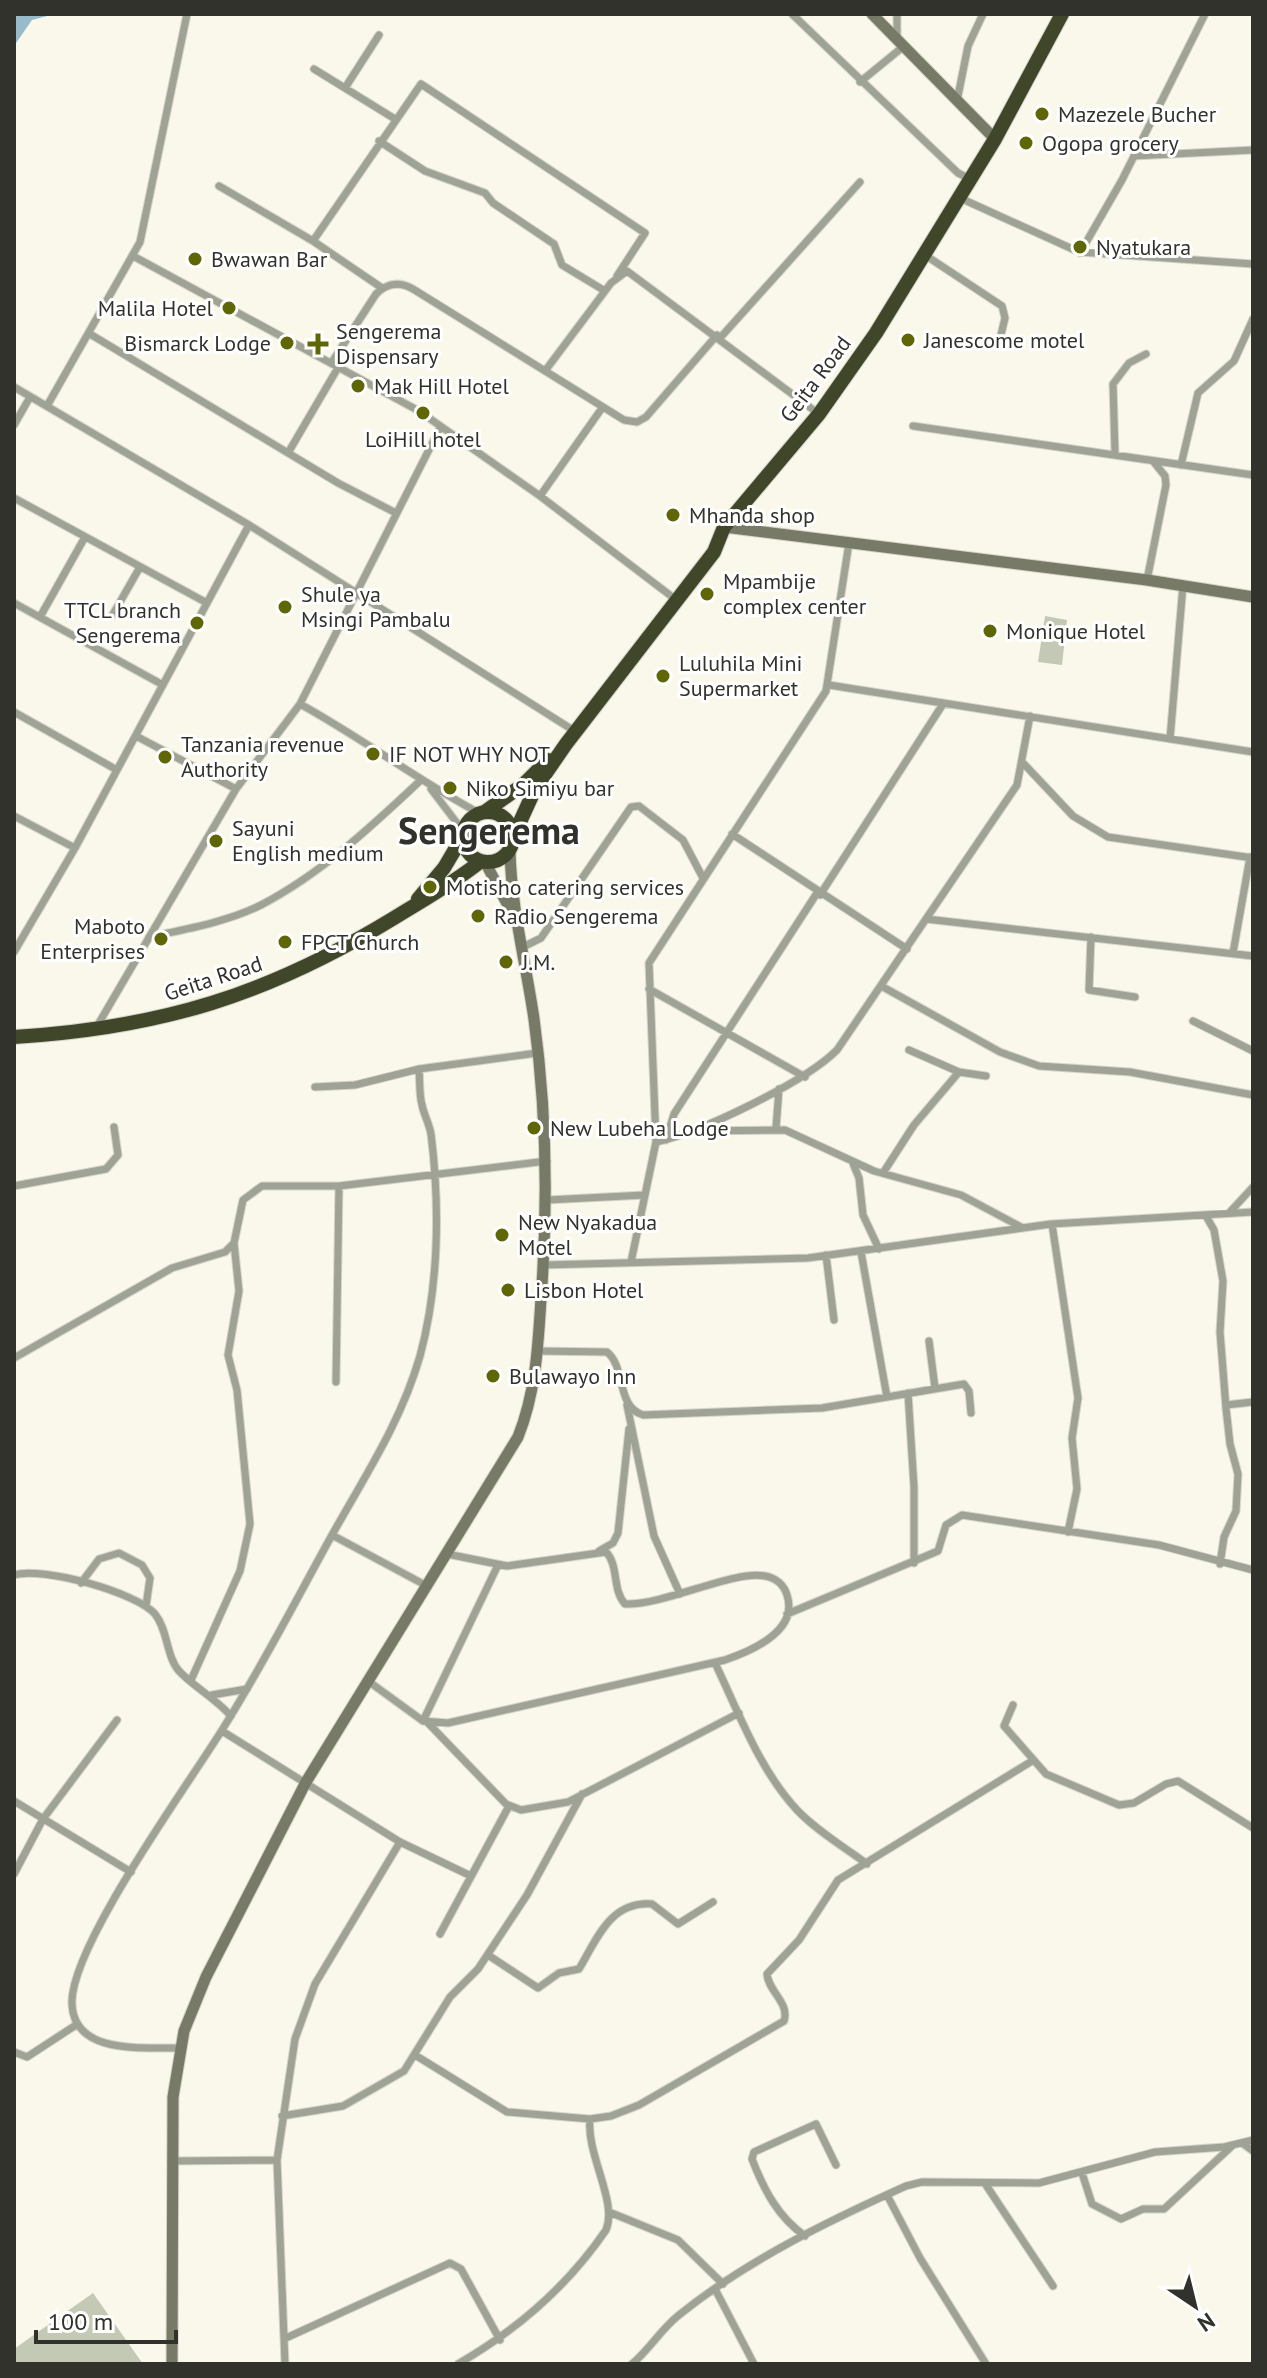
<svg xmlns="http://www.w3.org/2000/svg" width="1267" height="2378" viewBox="0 0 1267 2378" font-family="'PT Sans',sans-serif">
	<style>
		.green { fill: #c4c9b5 }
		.water { fill: #98bbcc }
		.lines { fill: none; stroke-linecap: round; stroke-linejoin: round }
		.street-casing { stroke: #d6d4c8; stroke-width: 9 }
		.secondary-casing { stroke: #d6d4c8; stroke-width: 13 }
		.highway-casing { stroke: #d6d4c8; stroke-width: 16 }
		.street { stroke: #9fa395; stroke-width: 7 }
		.secondary { stroke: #767a66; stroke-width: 11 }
		.highway { stroke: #40462a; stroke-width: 14 }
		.poi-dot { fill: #5e6605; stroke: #fff; stroke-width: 3 }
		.labels { text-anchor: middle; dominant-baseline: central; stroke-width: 6; stroke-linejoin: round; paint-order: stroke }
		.poi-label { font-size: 22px; fill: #32322c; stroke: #fff; text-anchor: start }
		.street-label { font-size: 22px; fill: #32322c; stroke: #fff }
		.town-label { font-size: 38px; font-weight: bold; fill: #32322c; stroke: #fff }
	</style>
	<rect width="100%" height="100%" fill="#faf8ea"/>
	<path class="green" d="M 1045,616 L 1067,620 L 1062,665 L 1038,662 Z
		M 93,2293 L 143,2364 L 14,2364 L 14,2349 Z"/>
	<path class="water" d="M 14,14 L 55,14 L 32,20 L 14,46 Z"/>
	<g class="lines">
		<g class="street-casing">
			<path id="street" d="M 792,14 L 958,173 L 970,179
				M 897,39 L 897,14
				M 314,69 L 395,119
				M 860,82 L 904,46
				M 345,88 L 379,35
				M 957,101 L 968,46 L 983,14
				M 379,141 L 425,171 L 485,193 L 493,203 L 554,244 L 562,265 L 605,291
				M 1134,156 L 1253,150
				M 219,186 L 313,241 L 382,288
				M 960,198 L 1079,252 L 1253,264
				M 313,241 L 421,84 L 645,233 L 617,276
				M 1080,253 L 1122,180 L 1205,14
				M 925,255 L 1002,306 L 1005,318 L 999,343
				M 133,256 L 419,411 L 540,496 L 675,599
				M 90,334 L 338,483 L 396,513
				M 720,338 L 860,182
				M 332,362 L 376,294 C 387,283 399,281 413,289 L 624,420 L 637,422 L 646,417 L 717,335
				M 545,371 L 611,283 L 627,271 L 819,414
				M 14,387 L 249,525 L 576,732
				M 47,406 L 140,242 L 187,14
				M 14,425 L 30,397
				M 913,426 L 1253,475
				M 288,453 L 339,366
				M 1115,453 L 1113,384 L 1129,363 L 1146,354
				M 1181,465 L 1198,393 L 1234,361 L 1253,319
				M 540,496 L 602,408
				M 14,498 L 207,603
				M 1147,580 L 1166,485 L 1165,476 L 1153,461
				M 14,603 L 163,685
				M 112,616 L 140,567
				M 40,617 L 85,537
				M 829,685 L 1253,752
				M 300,704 C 362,738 417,780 479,813
				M 14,712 L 117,770
				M 136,736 L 236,789
				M 1170,739 L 1183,585
				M 1024,764 L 1073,816 L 1108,837 L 1253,858
				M 431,789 L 463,831
				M 14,816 L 75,848
				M 732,834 L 907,949
				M 820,895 L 943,704
				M 926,919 L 1253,956
				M 149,937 C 186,929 227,922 261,905 C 322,873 372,826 421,780
				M 1091,937 L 1089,990 L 1135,997
				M 521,948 L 541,938 L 631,807 L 639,806 L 683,840 L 703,878
				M 14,952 L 75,848 L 249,525
				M 1233,953 L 1250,857
				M 883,987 L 1000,1052 L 1039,1066 L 1130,1072 L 1253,1095
				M 649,989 L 805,1077
				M 1193,1021 L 1253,1051
				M 96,1028 L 236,789 L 300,704 L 440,428
				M 909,1050 L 959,1072
				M 315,1087 L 355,1085 L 419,1069 L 537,1053
				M 776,1128 L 779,1089
				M 694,1131 L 785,1130 L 874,1171 L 961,1195 L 1021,1227
				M 666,1140 L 674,1114 L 817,893
				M 656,1142 C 702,1132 805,1082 837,1050 L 1017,785 L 1030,716
				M 852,1161 L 859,1178 L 863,1215 L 879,1249
				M 883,1173 L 914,1125 L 959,1072 L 986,1076
				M 14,1186 L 106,1169 L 118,1155 L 114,1127
				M 547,1200 L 645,1195 L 656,1142 L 649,963 L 826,691 L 849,543
				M 1229,1213 L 1253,1187
				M 1206,1216 L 1214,1230 L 1223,1281 L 1220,1332 L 1226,1408 L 1230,1444 L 1238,1474 L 1236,1511 L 1224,1537 L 1220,1564
				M 1052,1224 L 1078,1398 L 1072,1438 L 1077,1489 L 1068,1532
				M 861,1252 L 887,1397
				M 826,1255 L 834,1320
				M 631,1262 L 645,1195
				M 544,1265 L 808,1258 L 1051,1224 L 1253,1212
				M 929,1341 L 935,1388
				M 537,1351 L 607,1352 C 626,1367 616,1407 643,1415 L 822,1408 L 964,1384 L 969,1391 L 971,1413
				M 14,1358 L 172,1268 L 225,1252 L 234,1243 L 243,1200 L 262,1186 L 339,1186 L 547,1161
				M 336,1382 L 339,1186
				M 908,1393 L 914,1487 L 914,1563
				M 627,1405 L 654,1536 L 680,1594
				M 1226,1405 L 1253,1402
				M 332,1535 L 427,1586
				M 599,1551 L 613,1543 L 618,1533 L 629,1429
				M 14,1575 C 41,1566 136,1592 155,1614 C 168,1630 166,1656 179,1671 C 194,1687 215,1698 231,1716
				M 81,1583 L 99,1559 L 119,1553 L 142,1565 L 150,1578 L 146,1606
				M 787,1614 L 938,1551 L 946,1525 L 962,1515 L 1159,1545 L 1253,1570
				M 715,1663 C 739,1713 759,1769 797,1810 C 817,1831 844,1847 867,1864
				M 191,1680 L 240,1571 L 250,1524 L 237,1390 L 228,1355 L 239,1291 L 234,1243
				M 368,1681 L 423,1721 L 448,1723 L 725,1660 C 751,1651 799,1631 787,1595 C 784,1585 776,1578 765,1576 C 732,1570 666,1605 625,1604 C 612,1590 619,1565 606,1552 L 507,1566 L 447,1554
				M 212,1695 L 247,1689
				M 1013,1705 L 1004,1726 L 1046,1774 L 1119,1805 L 1134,1803 L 1166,1784 L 1178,1781 L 1253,1828
				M 423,1721 L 498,1565
				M 428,1723 L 506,1804 L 521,1810 L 568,1802 L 739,1713
				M 222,1731 L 400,1842 L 471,1876
				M 14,1801 L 131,1872
				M 14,1874 L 43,1819 L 117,1720
				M 440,1934 L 509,1806
				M 488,1955 L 538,1988 L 559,1973 L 579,1969 C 597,1939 610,1901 652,1904 L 678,1924 L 713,1902
				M 181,2048 C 145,2047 74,2056 72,2004 C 69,1948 188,1785 222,1730 C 262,1667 296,1600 332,1535 C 365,1476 401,1422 420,1356 C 439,1286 440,1206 431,1134 C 429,1123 424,1115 422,1105 C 419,1094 420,1081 419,1069
				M 14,2052 L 27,2057 L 76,2025
				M 415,2055 L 507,2112 L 590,2119 L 611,2116 L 639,2105 L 784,2021 C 790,2003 768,1991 767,1974 L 799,1940 L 838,1880 L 1032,1761
				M 282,2116 L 343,2106 L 404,2071 L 450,1997 L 478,1969 L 527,1895 L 582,1794
				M 1242,2143 L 1253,2151
				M 171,2161 L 277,2160
				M 1082,2173 L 1092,2204 L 1121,2219 L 1143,2209 L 1164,2209 L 1232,2146
				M 986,2185 L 1053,2286
				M 887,2195 L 920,2258 L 986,2364
				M 609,2212 L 678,2240 L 723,2284
				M 805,2236 C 778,2217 764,2190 752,2159 L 754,2152 L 816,2124 L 836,2165
				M 715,2289 L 754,2364
				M 286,2338 L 450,2263 L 461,2269 L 500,2340
				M 285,2364 L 277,2160 L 295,2039 L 315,1984 L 400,1842
				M 458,2364 C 517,2330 567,2287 606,2230 C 618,2202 586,2154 590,2119
				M 632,2364 C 650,2349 661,2329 679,2315 C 746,2261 828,2221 906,2186 L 922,2182 L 1039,2183 L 1155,2152 L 1224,2147 L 1253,2140"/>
		</g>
		<g class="secondary-casing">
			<path id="secondary" d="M 872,14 L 995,139
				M 724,527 L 1147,580 L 1253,597
				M 485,862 L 512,913
				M 172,2364 L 173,2097 L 184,2031 L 206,1977 L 306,1782 L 518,1437 C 536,1392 538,1346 541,1299 C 548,1205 547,1113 534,1019 C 526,963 511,908 510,850"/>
		</g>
		<g class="highway-casing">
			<path id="highway" d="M 486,811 L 524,784 L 548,760
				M463 837a25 25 0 1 1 50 0a25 25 0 1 1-50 0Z
				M 514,835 L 535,789 L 566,744 L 714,552 L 724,527 L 819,414 L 876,333 L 995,139 L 1062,14
				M 418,899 L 444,868 L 463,836
				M 14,1037 C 161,1028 268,995 394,918 C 423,900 454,883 481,861"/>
		</g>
		<use href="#street" class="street"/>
		<use href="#secondary" class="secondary"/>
		<use href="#highway" class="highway"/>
	</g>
	<g class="poi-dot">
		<circle cx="1042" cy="114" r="8"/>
		<circle cx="1026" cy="143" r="8"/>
		<circle cx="1080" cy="247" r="8"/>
		<circle cx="195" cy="259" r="8"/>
		<circle cx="229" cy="308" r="8"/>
		<circle cx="908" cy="340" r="8"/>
		<circle cx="287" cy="343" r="8"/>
		<path d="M314 332h8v8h8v8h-8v8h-8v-8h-8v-8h8z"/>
		<circle cx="358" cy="386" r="8"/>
		<circle cx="423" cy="413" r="8"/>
		<circle cx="673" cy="515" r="8"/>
		<circle cx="707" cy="594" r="8"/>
		<circle cx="285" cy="607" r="8"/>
		<circle cx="197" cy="623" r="8"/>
		<circle cx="990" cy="631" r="8"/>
		<circle cx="663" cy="676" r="8"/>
		<circle cx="373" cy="754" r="8"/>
		<circle cx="165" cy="757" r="8"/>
		<circle cx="450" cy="788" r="8"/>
		<circle cx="216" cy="841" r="8"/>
		<circle cx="430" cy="887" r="8"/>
		<circle cx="478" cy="916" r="8"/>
		<circle cx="161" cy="939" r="8"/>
		<circle cx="285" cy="942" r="8"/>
		<circle cx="506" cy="962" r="8"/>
		<circle cx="534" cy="1128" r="8"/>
		<circle cx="502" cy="1235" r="8"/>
		<circle cx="508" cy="1290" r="8"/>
		<circle cx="493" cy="1376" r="8"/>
	</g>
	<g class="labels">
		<g class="poi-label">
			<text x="1058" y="114">Mazezele Bucher</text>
			<text x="1042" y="143">Ogopa grocery</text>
			<text x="1096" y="247">Nyatukara</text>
			<text x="211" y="259">Bwawan Bar</text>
			<text x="213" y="308" text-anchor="end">Malila Hotel</text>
			<text x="336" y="331">Sengerema<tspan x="336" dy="25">Dispensary</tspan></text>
			<text x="924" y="340">Janescome motel</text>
			<text x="271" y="343" text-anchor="end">Bismarck Lodge</text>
			<text x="374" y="386">Mak Hill Hotel</text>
			<text x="423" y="439" text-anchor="middle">LoiHill hotel</text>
			<text x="689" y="515">Mhanda shop</text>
			<text x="723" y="581">Mpambije<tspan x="723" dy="25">complex center</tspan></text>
			<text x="301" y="594">Shule ya<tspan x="301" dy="25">Msingi Pambalu</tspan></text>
			<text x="181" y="610" text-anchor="end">TTCL branch<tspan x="181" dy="25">Sengerema</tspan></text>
			<text x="1006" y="631">Monique Hotel</text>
			<text x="679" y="663">Luluhila Mini<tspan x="679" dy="25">Supermarket</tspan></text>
			<text x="181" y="744">Tanzania revenue<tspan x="181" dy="25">Authority</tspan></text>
			<text x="389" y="754">IF NOT WHY NOT</text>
			<text x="466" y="788">Niko Simiyu bar</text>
			<text x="232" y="828">Sayuni<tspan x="232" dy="25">English medium</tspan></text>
			<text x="446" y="887">Motisho catering services</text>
			<text x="494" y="916">Radio Sengerema</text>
			<text x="145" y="926" text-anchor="end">Maboto<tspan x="145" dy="25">Enterprises</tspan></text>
			<text x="301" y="942">FPCT Church</text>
			<text x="522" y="962">J.M.</text>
			<text x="550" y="1128">New Lubeha Lodge</text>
			<text x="518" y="1222">New Nyakadua<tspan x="518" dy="25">Motel</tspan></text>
			<text x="524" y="1290">Lisbon Hotel</text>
			<text x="509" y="1376">Bulawayo Inn</text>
		</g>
		<g class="street-label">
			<text transform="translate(815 379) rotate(-53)">Geita Road</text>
			<text transform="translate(213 978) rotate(-18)">Geita Road</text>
		</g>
		<g class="town-label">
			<text x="489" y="829">Sengerema</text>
		</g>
	</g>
	<rect width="1267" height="2378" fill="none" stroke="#32322c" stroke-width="32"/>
	<g transform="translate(1195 2306) rotate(145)" stroke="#ffffff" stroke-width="6" paint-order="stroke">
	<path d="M0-6L14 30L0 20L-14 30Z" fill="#32322c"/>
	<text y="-12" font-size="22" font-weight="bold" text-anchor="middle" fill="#32322c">N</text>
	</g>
	<path d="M36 2330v12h140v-12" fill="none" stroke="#32322c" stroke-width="4"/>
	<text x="48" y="2330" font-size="24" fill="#32322c" stroke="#ffffff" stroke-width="6" paint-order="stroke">100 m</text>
</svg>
